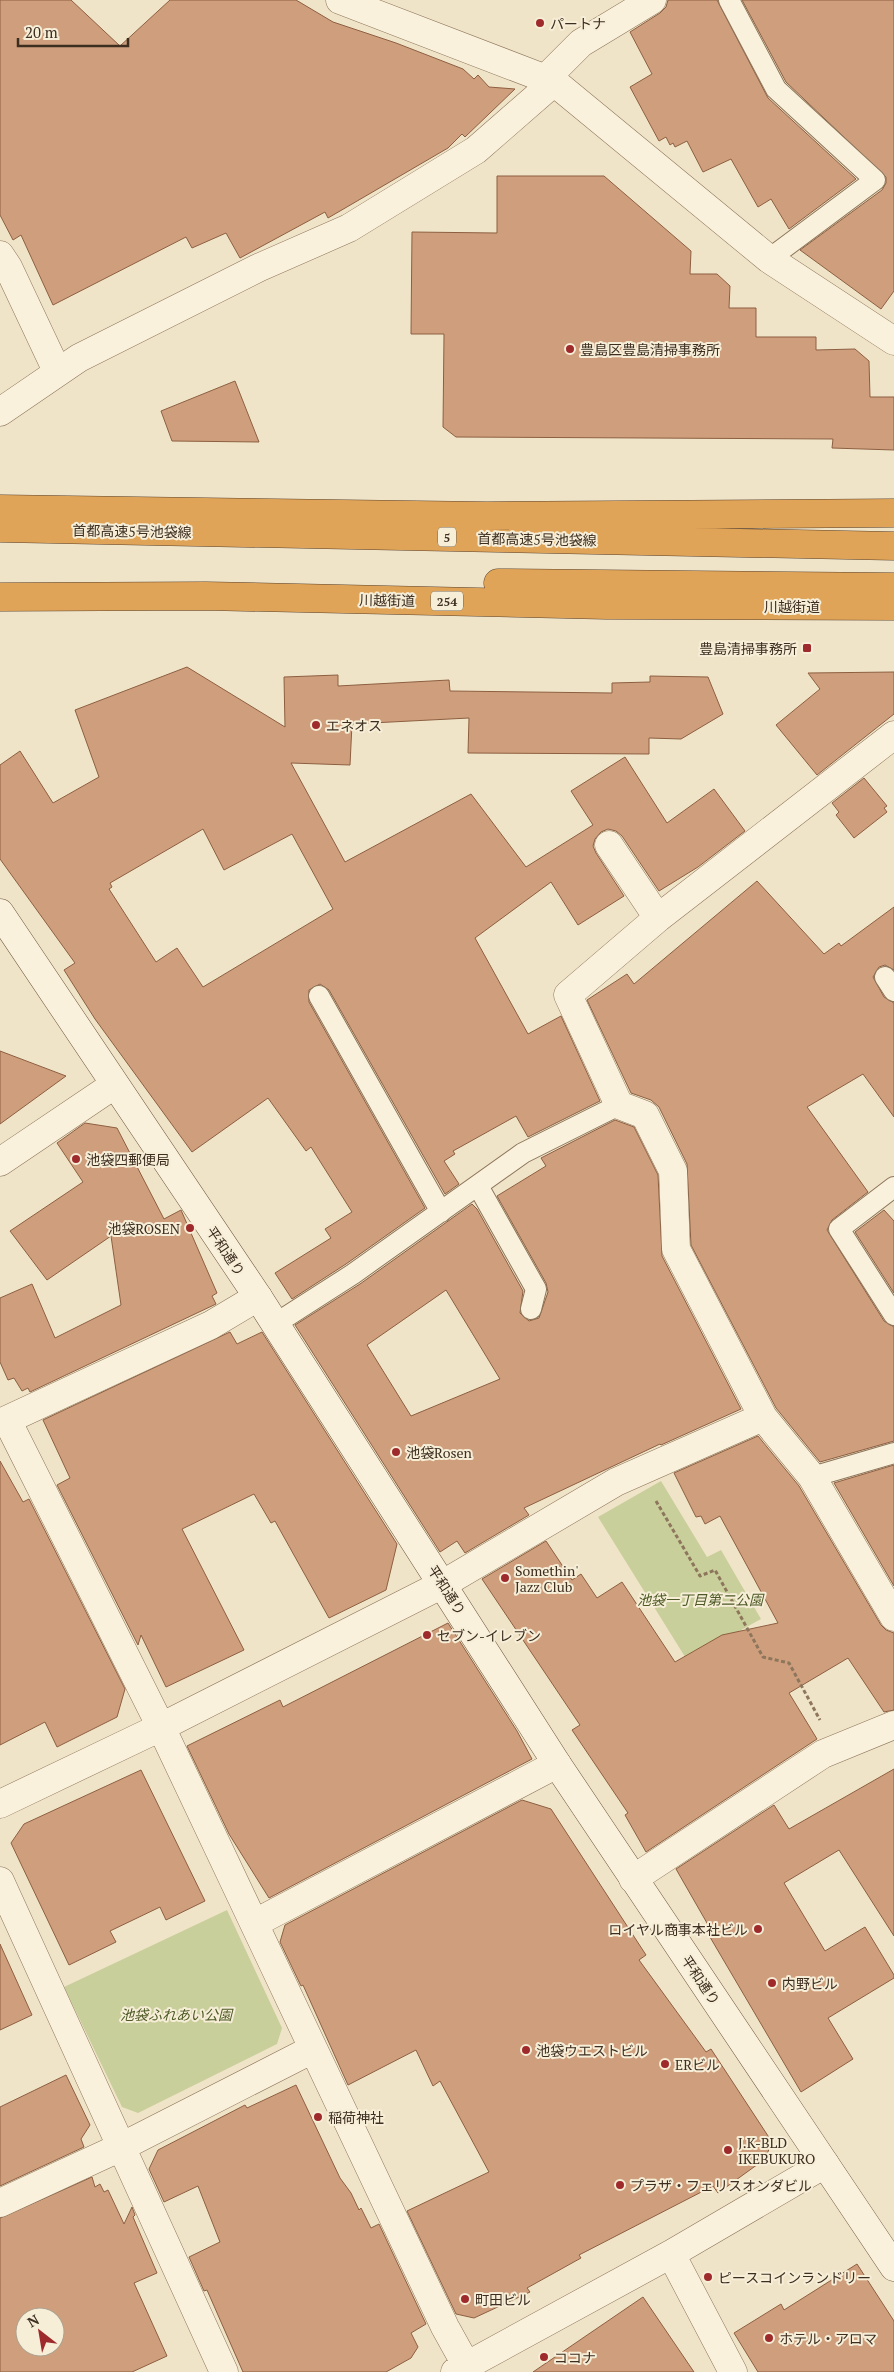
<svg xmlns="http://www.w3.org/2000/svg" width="894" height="2372" viewBox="0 0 894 2372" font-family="'PT Serif','Noto Sans JP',serif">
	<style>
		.green { fill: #c9cf9b }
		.building { fill: #cf9f7d; stroke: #8d5f41; fill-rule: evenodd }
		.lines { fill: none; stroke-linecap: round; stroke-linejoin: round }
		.lane-casing { stroke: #8d765c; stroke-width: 22 }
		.street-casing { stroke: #8d765c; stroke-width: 29 }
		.secondary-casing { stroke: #6f573f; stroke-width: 29 }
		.highway-casing { stroke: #5b4430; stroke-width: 29 }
		.path { stroke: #8d765c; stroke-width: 3; stroke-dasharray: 4 2.5; stroke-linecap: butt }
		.lane { stroke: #faf1dc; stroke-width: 20 }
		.street { stroke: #faf1dc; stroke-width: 28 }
		.secondary { stroke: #faf1dc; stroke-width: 28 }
		.highway { stroke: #e0a458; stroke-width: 28 }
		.poi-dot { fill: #9e2a2b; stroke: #f7eed8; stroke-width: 2 }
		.labels { text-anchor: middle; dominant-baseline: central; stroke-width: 4; stroke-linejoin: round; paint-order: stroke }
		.shield { fill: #f7eed8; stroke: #756857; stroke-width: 1 }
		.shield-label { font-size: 12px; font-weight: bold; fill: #3d2e20 }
		.poi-label { font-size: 14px; fill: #3d2e20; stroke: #f7eed8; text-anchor: start }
		.street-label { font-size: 14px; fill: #3d2e20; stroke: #f7eed8 }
		.park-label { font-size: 14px; font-style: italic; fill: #4d5a26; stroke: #f7eed8 }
	</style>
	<rect width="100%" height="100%" fill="#f0e4c8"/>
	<path class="green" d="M 661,1481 L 707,1557 L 721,1550 L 761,1619 L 687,1660 L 598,1517 Z
		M 227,1910 L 282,2028 L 277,2044 L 138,2113 L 122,2107 L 64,1987 Z"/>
	<path class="building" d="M 0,0 L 71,0 L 120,46 L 170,0 L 296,0 L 333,22 L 396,43 L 463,69 L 474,79 L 478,75 L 489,87 L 515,89 L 465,137 L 462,134 L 448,148 L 328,218 L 325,212 L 240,258 L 226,233 L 192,248 L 186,237 L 53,305 L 21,235 L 13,240 L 0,215 Z
		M 668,0 L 717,0 L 768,98 L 856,179 L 789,229 L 771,199 L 758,207 L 731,159 L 703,172 L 687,141 L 675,147 L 673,143 L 670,145 L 666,137 L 659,141 L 630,87 L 652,74 L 630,32 L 660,13 L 666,7 Z
		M 742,0 L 894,0 L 894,291 L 881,309 L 800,250 L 882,190 L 886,183 L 886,177 L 786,82 Z
		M 497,176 L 604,176 L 691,251 L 690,274 L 717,274 L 730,286 L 729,308 L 756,308 L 756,337 L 816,337 L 816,350 L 855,349 L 869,361 L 870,397 L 894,397 L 894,450 L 832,448 L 833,439 L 456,437 L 443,427 L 444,334 L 411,334 L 412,232 L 497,233 Z
		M 235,381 L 259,442 L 172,441 L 161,411 Z
		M 187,667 L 285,727 L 284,677 L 338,675 L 338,686 L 449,680 L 450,691 L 612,693 L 612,683 L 650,682 L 650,676 L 708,677 L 723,714 L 681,739 L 649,738 L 649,754 L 468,753 L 469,718 L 352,724 L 350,765 L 291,763 L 345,862 L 471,794 L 526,867 L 593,825 L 571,791 L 625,757 L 667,823 L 714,789 L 745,831 L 698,867 L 659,891 L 622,836 L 616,831 L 608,829 L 601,832 L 595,839 L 593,846 L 596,853 L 624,896 L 578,925 L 551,882 L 475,938 L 528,1034 L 561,1016 L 600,1101 L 528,1137 L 516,1116 L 453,1151 L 455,1154 L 444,1161 L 459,1184 L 445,1194 L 329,990 L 320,984 L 309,990 L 309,1002 L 425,1208 L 346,1264 L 292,1299 L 275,1273 L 331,1238 L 325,1229 L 352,1212 L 311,1147 L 306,1151 L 268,1098 L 192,1152 L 95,1019 L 64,970 L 75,963 L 0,859 L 0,765 L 20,751 L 53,803 L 99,777 L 75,710 ZM 203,829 L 224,870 L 292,834 L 333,909 L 203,987 L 177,948 L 156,962 L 109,889 L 112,887 L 110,883 Z
		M 894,672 L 894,714 L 817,775 L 776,725 L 820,689 L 808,673 Z
		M 864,778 L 887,806 L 884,808 L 887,812 L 854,838 L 836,815 L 839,812 L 832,803 Z
		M 757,881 L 824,954 L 839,943 L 841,946 L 894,907 L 894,970 L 885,965 L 879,967 L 873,977 L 884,997 L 894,1003 L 894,1117 L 863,1074 L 807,1107 L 868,1192 L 832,1220 L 827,1230 L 884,1321 L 894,1327 L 894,1441 L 820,1462 L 776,1408 L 691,1245 L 687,1164 L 659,1107 L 651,1100 L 631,1093 L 587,1000 L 627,974 L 634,984 Z
		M 0,1051 L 66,1076 L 0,1124 Z
		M 615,1120 L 634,1127 L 658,1175 L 662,1256 L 741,1409 L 661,1445 L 660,1444 L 524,1508 L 529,1515 L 465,1553 L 457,1541 L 440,1552 L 295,1325 L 360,1284 L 472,1204 L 477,1209 L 523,1291 L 520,1313 L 529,1321 L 539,1318 L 548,1292 L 546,1283 L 497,1196 L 546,1166 L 541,1158 ZM 446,1290 L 500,1379 L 411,1416 L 367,1345 Z
		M 85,1123 L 117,1128 L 164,1219 L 181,1210 L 217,1293 L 212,1296 L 216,1304 L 30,1392 L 28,1388 L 22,1391 L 14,1378 L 8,1380 L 0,1362 L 0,1298 L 32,1284 L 55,1338 L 121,1305 L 111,1236 L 47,1280 L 10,1231 L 83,1182 L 57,1143 Z
		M 884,1210 L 894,1221 L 894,1293 L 855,1232 Z
		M 230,1332 L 237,1344 L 262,1332 L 397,1544 L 386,1590 L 329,1618 L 275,1521 L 271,1523 L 254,1494 L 182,1529 L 244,1650 L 166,1687 L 141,1635 L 138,1645 L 57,1485 L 70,1478 L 43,1420 Z
		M 758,1436 L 799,1486 L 881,1625 L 886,1630 L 894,1633 L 894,1710 L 884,1712 L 848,1658 L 789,1693 L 817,1739 L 646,1852 L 625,1815 L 628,1813 L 572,1730 L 580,1725 L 482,1579 L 546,1541 L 572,1580 L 581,1574 L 597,1598 L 622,1582 L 675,1662 L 722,1635 L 778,1623 L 720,1516 L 705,1524 L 701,1516 L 696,1517 L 674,1473 Z
		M 0,1461 L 23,1502 L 29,1499 L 125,1689 L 117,1717 L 57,1747 L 45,1722 L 0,1745 Z
		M 894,1465 L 894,1586 L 834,1483 Z
		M 448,1623 L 517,1731 L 532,1759 L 269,1898 L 229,1834 L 187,1746 L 280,1700 L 283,1707 Z
		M 894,1769 L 894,1936 L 839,1850 L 784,1883 L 825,1951 L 865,1927 L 894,1975 L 894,1978 L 828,2018 L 853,2059 L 801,2092 L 707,1932 L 711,1930 L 676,1869 L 774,1805 L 789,1829 Z
		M 141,1770 L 205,1901 L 166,1920 L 160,1907 L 110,1931 L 116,1942 L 69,1965 L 11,1843 L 24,1824 Z
		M 522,1800 L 551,1809 L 646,1955 L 639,1960 L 706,2052 L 711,2049 L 772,2142 L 765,2159 L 718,2193 L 713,2186 L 579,2255 L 581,2258 L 527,2288 L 530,2292 L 474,2318 L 456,2314 L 407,2211 L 489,2172 L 440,2081 L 433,2086 L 416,2050 L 348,2085 L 303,1985 L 301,1986 L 280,1942 L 285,1925 Z
		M 0,1944 L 32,2015 L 0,2030 Z
		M 66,2075 L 90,2125 L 81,2139 L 84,2147 L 0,2186 L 0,2107 Z
		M 296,2085 L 340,2178 L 351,2193 L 359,2210 L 361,2208 L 371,2228 L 379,2224 L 426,2324 L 411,2333 L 418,2347 L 411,2358 L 386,2372 L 243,2372 L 207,2290 L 204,2291 L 189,2257 L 220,2242 L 198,2186 L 164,2202 L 149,2169 L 158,2150 L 245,2105 L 247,2108 Z
		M 92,2177 L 95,2187 L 100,2184 L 104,2192 L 108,2190 L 124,2224 L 132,2207 L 135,2215 L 133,2217 L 157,2273 L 134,2283 L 167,2356 L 132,2372 L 0,2372 L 0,2218 ZM 25,2317 L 55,2317 L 55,2347 L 25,2347 Z
		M 857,2264 L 894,2321 L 894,2372 L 758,2372 L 734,2333 L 781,2304 L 784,2310 Z
		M 643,2297 L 694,2372 L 533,2372 Z"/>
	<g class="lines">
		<g class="lane-casing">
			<path id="lane" d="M 729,0 L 776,89 L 875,180 L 769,259
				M 885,977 L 894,991
				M 319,996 L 441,1212
				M 478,1186 L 536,1289 L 531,1309
				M 894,1187 L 839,1229 L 894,1315
				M 275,1324 L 353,1274 L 523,1153 L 619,1105
				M 812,1477 L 894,1453"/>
		</g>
		<g class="street-casing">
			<path id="street" d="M 340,0 L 554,82 L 769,259 L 894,341
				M 545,79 L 581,43 L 652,0
				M 0,255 L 8,267 L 57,371
				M 0,412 L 79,358 L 258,268 L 349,228 L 476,150 L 554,82
				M 894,735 L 658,918 L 568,995 L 619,1105 L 645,1115 L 673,1171 L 676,1249 L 763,1417 L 812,1477 L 894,1617
				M 609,845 L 658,918
				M 0,1162 L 114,1085
				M 7,1420 L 161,1727 L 445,2327 L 470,2372
				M 0,1423 L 211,1325 L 258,1297
				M 0,1804 L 161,1727 L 443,1584 L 616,1482 L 763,1417
				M 633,1879 L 823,1754 L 894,1725
				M 0,1881 L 224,2372
				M 255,1923 L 557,1764
				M 0,2203 L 121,2147 L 313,2049
				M 671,2254 L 733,2372
				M 455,2372 L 671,2254 L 825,2164"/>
		</g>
		<g class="secondary-casing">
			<path id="secondary" d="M 0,913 L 258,1297 L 557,1764 L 894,2267"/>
		</g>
		<g class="highway-casing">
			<path id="highway" d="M 0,509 L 487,516 L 894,513
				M 0,528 L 894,546
				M 498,583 L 894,587
				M 0,597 L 206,596 L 606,605 L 894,606"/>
		</g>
		<path class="path" d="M 656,1501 L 700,1576 L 715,1570 L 763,1657 L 789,1663 L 820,1720"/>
		<use href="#lane" class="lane"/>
		<use href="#street" class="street"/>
		<use href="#secondary" class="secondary"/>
		<use href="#highway" class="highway"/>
	</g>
	<g class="poi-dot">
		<circle cx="540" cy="23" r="5"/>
		<circle cx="570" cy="349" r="5"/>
		<rect x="802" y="643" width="10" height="10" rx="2.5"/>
		<circle cx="316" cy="725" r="5"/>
		<circle cx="76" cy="1159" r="5"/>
		<circle cx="190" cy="1228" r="5"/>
		<circle cx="396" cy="1452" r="5"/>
		<circle cx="505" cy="1578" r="5"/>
		<circle cx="427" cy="1635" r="5"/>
		<circle cx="758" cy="1929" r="5"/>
		<circle cx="772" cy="1983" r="5"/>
		<circle cx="526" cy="2050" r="5"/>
		<circle cx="665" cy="2064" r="5"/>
		<circle cx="318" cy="2117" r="5"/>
		<circle cx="728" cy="2150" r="5"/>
		<circle cx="620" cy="2185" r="5"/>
		<circle cx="708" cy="2277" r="5"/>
		<circle cx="465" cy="2299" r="5"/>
		<circle cx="769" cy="2338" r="5"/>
		<circle cx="544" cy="2357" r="5"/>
	</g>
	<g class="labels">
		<g class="shield">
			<rect x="438" y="527.5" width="18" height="19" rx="4"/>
			<rect x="431" y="591.5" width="32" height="19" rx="4"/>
		</g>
		<g class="shield-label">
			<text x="447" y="537">5</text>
			<text x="447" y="601">254</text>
		</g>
		<g class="poi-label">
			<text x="550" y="23">パートナ</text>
			<text x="580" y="349">豊島区豊島清掃事務所</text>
			<text x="797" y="648" text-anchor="end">豊島清掃事務所</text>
			<text x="326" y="725">エネオス</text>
			<text x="86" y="1159">池袋四郵便局</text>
			<text x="180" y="1228" text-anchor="end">池袋ROSEN</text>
			<text x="406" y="1452">池袋Rosen</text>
			<text x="515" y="1570">Somethin'<tspan x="515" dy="16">Jazz Club</tspan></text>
			<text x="437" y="1635">セブン-イレブン</text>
			<text x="748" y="1929" text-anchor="end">ロイヤル商事本社ビル</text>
			<text x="782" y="1983">内野ビル</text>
			<text x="536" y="2050">池袋ウエストビル</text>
			<text x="675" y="2064">ERビル</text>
			<text x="328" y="2117">稲荷神社</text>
			<text x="738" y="2142">J.K-BLD<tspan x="738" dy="16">IKEBUKURO</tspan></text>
			<text x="630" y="2185">プラザ・フェリスオンダビル</text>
			<text x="718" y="2277">ピースコインランドリー</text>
			<text x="475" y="2299">町田ビル</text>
			<text x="779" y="2338">ホテル・アロマ</text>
			<text x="554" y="2357">ココナ</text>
		</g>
		<g class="street-label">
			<text transform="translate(132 531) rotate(1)">首都高速5号池袋線</text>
			<text transform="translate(537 539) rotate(1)">首都高速5号池袋線</text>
			<text transform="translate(387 600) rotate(1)">川越街道</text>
			<text x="792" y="606">川越街道</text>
			<text transform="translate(226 1251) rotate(56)">平和通り</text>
			<text transform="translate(447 1590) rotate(57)">平和通り</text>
			<text transform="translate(701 1980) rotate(56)">平和通り</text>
		</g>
		<g class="park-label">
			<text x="700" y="1599">池袋一丁目第二公園</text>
			<text x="176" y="2014">池袋ふれあい公園</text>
		</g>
	</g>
	<g transform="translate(40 2332) rotate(329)"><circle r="24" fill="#f7eed8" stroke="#ada18e"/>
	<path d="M0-4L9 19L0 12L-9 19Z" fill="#9e2a2b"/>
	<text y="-8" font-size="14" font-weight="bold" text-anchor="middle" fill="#3d2e20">N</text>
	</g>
	<path d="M18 38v8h110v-8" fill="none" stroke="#3d2e20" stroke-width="2.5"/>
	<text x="25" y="38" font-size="15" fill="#3d2e20" stroke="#f7eed8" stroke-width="4" paint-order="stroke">20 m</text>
</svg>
